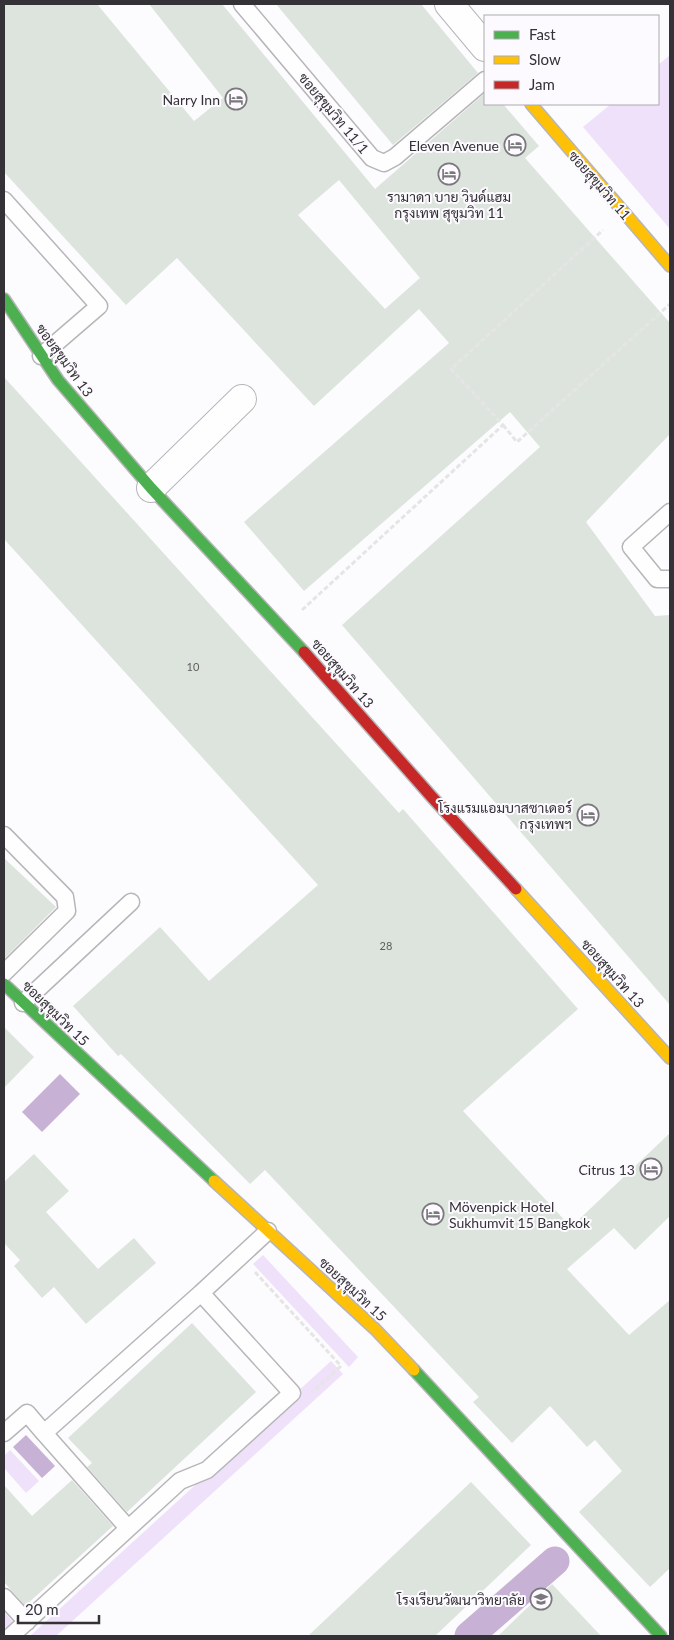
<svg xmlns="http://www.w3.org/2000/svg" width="674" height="1640" viewBox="0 0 674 1640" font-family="Lato,Sarabun,sans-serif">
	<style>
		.green { fill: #efe1f9 }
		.water { fill: #c7b2d5 }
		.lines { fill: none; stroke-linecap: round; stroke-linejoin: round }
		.canal { stroke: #c7b2d5; stroke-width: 29 }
		.building { fill: #dde4dd; fill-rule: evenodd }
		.lane-casing { stroke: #b7b5b8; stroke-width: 19 }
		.street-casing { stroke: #b7b5b8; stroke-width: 30 }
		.fast-casing { stroke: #b7b5b8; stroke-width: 14 }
		.slow-casing { stroke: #b7b5b8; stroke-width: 14 }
		.jam-casing { stroke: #b7b5b8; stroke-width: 14 }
		.path { stroke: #e5e5e5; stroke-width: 3; stroke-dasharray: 5 2.5; stroke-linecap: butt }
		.lane { stroke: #fffeff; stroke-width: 16 }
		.street { stroke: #fffeff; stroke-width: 28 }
		.fast { stroke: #4caf50; stroke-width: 11 }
		.slow { stroke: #ffc107; stroke-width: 11 }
		.jam { stroke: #c62828; stroke-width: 11 }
		.labels { text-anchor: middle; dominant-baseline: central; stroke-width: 4; stroke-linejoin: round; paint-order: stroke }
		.number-label { font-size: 11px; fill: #5f5e60 }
		.poi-label { font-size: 14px; fill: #353237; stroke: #fcfaff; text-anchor: end }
		.street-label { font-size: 14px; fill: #353237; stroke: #fcfaff }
	</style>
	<rect width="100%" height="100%" fill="#fcfbfe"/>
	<path class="green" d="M 670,55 L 670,229 L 583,127 L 611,104 L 658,104 L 658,65 Z
		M 263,1255 L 358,1357 L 349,1367 L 253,1264 Z
		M 331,1361 L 343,1374 L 56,1636 L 30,1636 Z
		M 10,1450 L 39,1481 L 26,1493 L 4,1468 L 4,1456 Z
		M 4,1612 L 14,1623 L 4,1632 Z"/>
	<path class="water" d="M 60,1074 L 80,1094 L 42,1132 L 22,1112 Z
		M 26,1435 L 55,1466 L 42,1478 L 13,1447 Z"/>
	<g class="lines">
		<path class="canal" d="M 469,1636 L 555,1561"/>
	</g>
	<path class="building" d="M 4,4 L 97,4 L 194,121 L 223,98 L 149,4 L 222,4 L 375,189 L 485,93 L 485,104 L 503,104 L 539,146 L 525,158 L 670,323 L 670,434 L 586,522 L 655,616 L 670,615 L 670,1005 L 342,625 L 540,447 L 510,412 L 304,591 L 244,522 L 449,343 L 419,309 L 314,406 L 177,258 L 126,305 L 4,172 ZM 339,180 L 420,278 L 385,309 L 298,215 Z
		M 276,4 L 421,4 L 478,73 L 393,145 Z
		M 4,377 L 399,813 L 403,809 L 578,1009 L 463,1111 L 571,1227 L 670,1133 L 670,1216 L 635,1250 L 614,1228 L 567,1269 L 629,1335 L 670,1300 L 670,1568 L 650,1587 L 579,1512 L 622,1471 L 595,1440 L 587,1447 L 550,1406 L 512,1443 L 473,1402 L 479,1397 L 265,1170 L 250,1184 L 121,1054 L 118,1056 L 73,1006 L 160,927 L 209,981 L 318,885 L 4,539 Z
		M 4,858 L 56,907 L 4,959 Z
		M 4,1027 L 34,1057 L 4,1088 Z
		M 34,1154 L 69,1191 L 46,1212 L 98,1269 L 134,1238 L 156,1263 L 86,1324 L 54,1287 L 42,1298 L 14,1266 L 20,1260 L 4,1243 L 4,1182 Z
		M 192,1323 L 256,1392 L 127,1512 L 87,1467 L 92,1463 L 68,1438 Z
		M 72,1480 L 113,1526 L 25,1606 L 4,1582 L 4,1485 L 32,1516 Z
		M 471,1482 L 531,1545 L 435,1636 L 308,1636 Z
		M 552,1584 L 601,1636 L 498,1636 Z"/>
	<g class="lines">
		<g class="lane-casing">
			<path id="lane" d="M 242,4 L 372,158 L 384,163 L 395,157 L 485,80
				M 4,200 L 99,306 L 41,356
				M 670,512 L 631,547 L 657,579 L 670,579
				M 4,835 L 65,897 L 67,911 L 4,973
				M 23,1003 L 131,902
				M 4,1433 L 27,1413 L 44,1433
				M 128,1528 L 44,1433 L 201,1293
				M 4,1597 L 27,1622
				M 11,1636 L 180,1481 L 207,1470 L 292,1393 L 201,1293 L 268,1231"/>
		</g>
		<g class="street-casing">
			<path id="street" d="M 449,4 L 485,47
				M 151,488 L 242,399"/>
		</g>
		<g class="fast-casing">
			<path id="fast" d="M 4,299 L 58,380 L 151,488 L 304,652
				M 4,984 L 214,1181
				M 414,1370 L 661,1636"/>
		</g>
		<g class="slow-casing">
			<path id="slow" d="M 531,104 L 670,266
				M 516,889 L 670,1058
				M 214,1181 L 375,1329 L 414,1370"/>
		</g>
		<g class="jam-casing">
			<path id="jam" d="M 304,652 L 431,796 L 516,889"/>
		</g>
		<path class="path" d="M 503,425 L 517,442 L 670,304
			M 302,610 L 503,425 L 451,369 L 603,230
			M 255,1272 L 341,1366 L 313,1392"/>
		<use href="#lane" class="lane"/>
		<use href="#street" class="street"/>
		<use href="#fast" class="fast"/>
		<use href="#slow" class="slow"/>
		<use href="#jam" class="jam"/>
	</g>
	<defs>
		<g id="hotel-ring" transform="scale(1.125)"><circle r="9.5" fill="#fcfaff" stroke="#7b787d" stroke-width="1.5"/><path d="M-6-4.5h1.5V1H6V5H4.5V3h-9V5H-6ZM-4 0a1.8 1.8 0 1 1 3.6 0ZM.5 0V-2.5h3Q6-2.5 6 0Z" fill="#7b787d"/></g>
		<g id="school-ring" transform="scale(1.125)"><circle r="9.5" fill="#fcfaff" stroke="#7b787d" stroke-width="1.5"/><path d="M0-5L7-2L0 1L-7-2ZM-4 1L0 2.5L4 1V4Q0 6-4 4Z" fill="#7b787d"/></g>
	</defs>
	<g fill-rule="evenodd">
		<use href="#hotel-ring" x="236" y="99"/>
		<use href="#hotel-ring" x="515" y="145"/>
		<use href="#hotel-ring" x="449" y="174"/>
		<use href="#hotel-ring" x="588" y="815"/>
		<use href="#hotel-ring" x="651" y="1169"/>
		<use href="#hotel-ring" x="433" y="1214"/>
		<use href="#school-ring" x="541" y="1599"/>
	</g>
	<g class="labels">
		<g class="number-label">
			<text x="193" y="666">10</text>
			<text x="386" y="945">28</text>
		</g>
		<g class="poi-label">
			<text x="220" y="99">Narry Inn</text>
			<text x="499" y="145">Eleven Avenue</text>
			<text x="449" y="196" text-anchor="middle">รามาดา บาย วินด์แฮม<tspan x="449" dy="16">กรุงเทพ สุขุมวิท 11</tspan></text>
			<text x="572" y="807">โรงแรมแอมบาสซาเดอร์<tspan x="572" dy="16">กรุงเทพฯ</tspan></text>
			<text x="635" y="1169">Citrus 13</text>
			<text x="449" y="1206" text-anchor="start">Mövenpick Hotel<tspan x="449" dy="16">Sukhumvit 15 Bangkok</tspan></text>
			<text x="525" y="1599">โรงเรียนวัฒนาวิทยาลัย</text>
		</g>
		<g class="street-label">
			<text transform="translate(334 113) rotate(50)">ซอยสุขุมวิท 11/1</text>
			<text transform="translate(600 185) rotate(49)">ซอยสุขุมวิท 11</text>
			<text transform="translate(65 360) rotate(54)">ซอยสุขุมวิท 13</text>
			<text transform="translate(343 673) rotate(49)">ซอยสุขุมวิท 13</text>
			<text transform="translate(613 973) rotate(48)">ซอยสุขุมวิท 13</text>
			<text transform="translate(56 1013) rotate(44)">ซอยสุขุมวิท 15</text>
			<text transform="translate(353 1289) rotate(43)">ซอยสุขุมวิท 15</text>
		</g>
	</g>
	<rect width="674" height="1640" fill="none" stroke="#353237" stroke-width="10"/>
	<rect x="484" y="15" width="175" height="90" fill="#fcfaff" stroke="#acaaaf"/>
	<rect x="494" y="31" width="25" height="8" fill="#4caf50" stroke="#acaaaf"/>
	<text x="529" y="40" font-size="15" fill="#353237">Fast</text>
	<rect x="494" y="56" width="25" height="8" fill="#ffc107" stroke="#acaaaf"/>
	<text x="529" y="65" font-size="15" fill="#353237">Slow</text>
	<rect x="494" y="81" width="25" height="8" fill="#c62828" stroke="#acaaaf"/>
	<text x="529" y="90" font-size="15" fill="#353237">Jam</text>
	<path d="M18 1615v8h81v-8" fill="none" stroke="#353237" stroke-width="2.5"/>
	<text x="25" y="1615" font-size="15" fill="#353237" stroke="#fcfaff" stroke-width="4" paint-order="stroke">20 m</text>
</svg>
